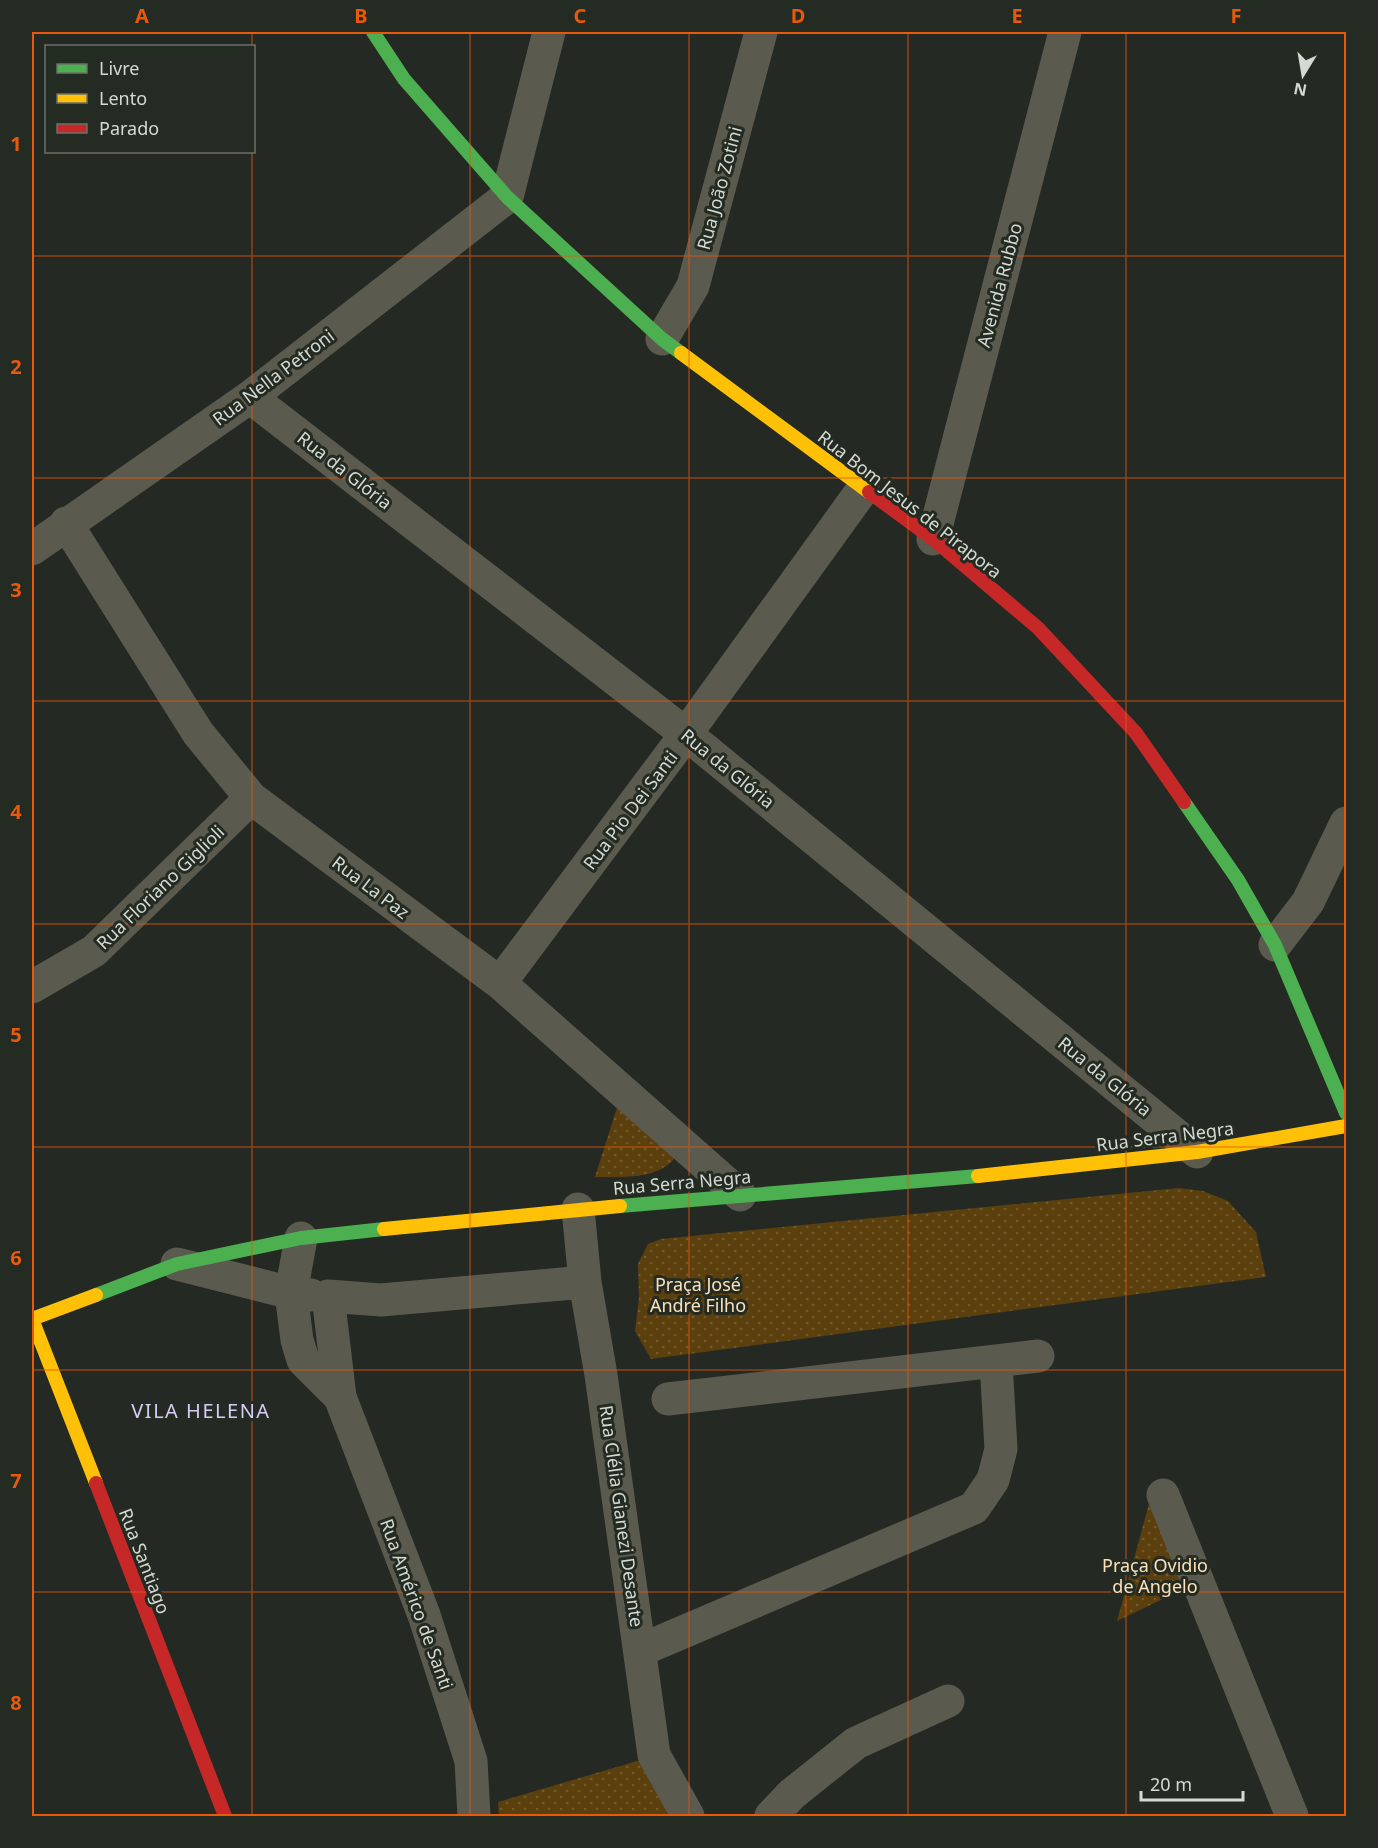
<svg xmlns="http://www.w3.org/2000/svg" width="1378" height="1848" viewBox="0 0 1378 1848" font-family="'Noto Sans',sans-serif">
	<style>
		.park { fill: url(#park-dots) }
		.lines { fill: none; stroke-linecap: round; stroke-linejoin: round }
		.street { stroke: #5b5a4e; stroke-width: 33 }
		.fast { stroke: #4caf50; stroke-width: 14 }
		.slow { stroke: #ffc107; stroke-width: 14 }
		.jam { stroke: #c62828; stroke-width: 14 }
		.grid { fill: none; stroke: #e8590c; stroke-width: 1.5; stroke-opacity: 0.55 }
		.labels { text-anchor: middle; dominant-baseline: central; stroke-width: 6; stroke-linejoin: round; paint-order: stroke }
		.street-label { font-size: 18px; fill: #d4d9d2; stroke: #242b22 }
		.park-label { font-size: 18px; fill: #fce0b9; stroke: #242b22 }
		.neighbourhood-label { font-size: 20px; letter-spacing: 1.5px; fill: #d6cbf6; stroke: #242b22 }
		.neatline { fill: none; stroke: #e8590c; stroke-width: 2 }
		.grid-label { font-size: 20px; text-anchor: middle; font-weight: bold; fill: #e8590c }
	</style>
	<defs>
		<pattern id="park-dots" width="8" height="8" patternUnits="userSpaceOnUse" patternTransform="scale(1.5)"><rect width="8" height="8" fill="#5b3f0c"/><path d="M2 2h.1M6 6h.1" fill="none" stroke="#725a2e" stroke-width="1.8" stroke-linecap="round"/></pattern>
	</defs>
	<rect width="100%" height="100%" fill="#252924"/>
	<path class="park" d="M 620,1098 L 674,1146 L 674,1159 C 656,1180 621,1177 595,1177 Z
		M 1179,1188 L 1203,1191 L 1228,1201 L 1256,1232 L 1266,1277 L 651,1359 L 635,1331 L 639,1298 L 638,1264 L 648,1244 L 661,1239 Z
		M 1150,1500 L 1186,1588 L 1117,1621 Z
		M 644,1759 L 678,1816 L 499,1816 L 498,1802 Z"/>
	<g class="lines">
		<path class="street" d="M 662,339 L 693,286 L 761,32
			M 250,397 L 686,734 L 1197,1152
			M 66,523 L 198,733 L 251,798 L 500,983 L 740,1195
			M 933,539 L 1065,32
			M 32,549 L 250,397 L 507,197 L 549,32
			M 1275,945 L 1308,902 L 1346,823
			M 500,983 L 686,734 L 863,489
			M 32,987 L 94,951 L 251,798
			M 578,1209 L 585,1282 L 601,1375 L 654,1755 L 688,1816
			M 301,1238 L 291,1293 L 311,1295
			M 177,1264 L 291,1293 L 297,1340 L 303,1360 L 340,1397
			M 668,1399 L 1038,1356
			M 1163,1495 L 1292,1816
			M 641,1650 L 974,1508 L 993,1480 L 1001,1449 L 996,1362
			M 474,1816 L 471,1761 L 424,1615 L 340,1397 L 328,1296 L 381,1300 L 585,1282
			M 771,1816 L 792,1794 L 856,1743 L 948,1701"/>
		<path class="fast" d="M 373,32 L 404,79 L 507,197 L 662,339 L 681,353
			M 1184,802 L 1238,880 L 1275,945 L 1346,1113
			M 620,1206 L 978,1176
			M 96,1295 L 177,1264 L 301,1238 L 384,1229"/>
		<path class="slow" d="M 681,353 L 869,492
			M 978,1176 L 1197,1152 L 1346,1126
			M 384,1229 L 620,1206
			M 96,1483 L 32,1319 L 96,1295"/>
		<path class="jam" d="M 869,492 L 933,539 L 1038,628 L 1136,733 L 1184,802
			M 96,1483 L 225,1816"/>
	</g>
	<path class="grid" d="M 252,32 L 252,46M 470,32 L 470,1816M 689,32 L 689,1816M 908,32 L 908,1816M 1126,32 L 1126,1816M 252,152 L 252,1816M 32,256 L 1346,256M 32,478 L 1346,478M 32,701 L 1346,701M 32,924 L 1346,924M 32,1147 L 1346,1147M 32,1370 L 1346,1370M 32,1592 L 1346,1592"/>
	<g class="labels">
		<g class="street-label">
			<text transform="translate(719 188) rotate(-75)">Rua João Zotini</text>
			<text transform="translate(999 285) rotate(-75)">Avenida Rubbo</text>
			<text transform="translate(273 377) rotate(-37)">Rua Nella Petroni</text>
			<text transform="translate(345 470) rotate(38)">Rua da Glória</text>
			<text transform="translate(910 504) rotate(38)">Rua Bom Jesus de Pirapora</text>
			<text transform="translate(728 768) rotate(39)">Rua da Glória</text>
			<text transform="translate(630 810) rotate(-53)">Rua Pio Dei Santi</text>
			<text transform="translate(160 887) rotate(-44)">Rua Floriano Giglioli</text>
			<text transform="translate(371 887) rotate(37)">Rua La Paz</text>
			<text transform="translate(1105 1076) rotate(39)">Rua da Glória</text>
			<text transform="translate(1165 1136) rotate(-7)">Rua Serra Negra</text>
			<text transform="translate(682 1182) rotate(-5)">Rua Serra Negra</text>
			<text transform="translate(622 1516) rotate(82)">Rua Clélia Gianezi Desante</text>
			<text transform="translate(145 1561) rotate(69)">Rua Santiago</text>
			<text transform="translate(417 1604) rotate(70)">Rua Américo de Santi</text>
		</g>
		<g class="park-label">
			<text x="698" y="1284">Praça José<tspan x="698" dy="21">André Filho</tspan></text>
			<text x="1155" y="1565">Praça Ovidio<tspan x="1155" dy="21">de Angelo</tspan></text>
		</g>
		<g class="neighbourhood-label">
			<text x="201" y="1410">VILA HELENA</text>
		</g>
	</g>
	<rect width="1378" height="1848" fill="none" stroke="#242b22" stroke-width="66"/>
	<rect x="45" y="45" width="210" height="108" fill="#242b22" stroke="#6a7168" stroke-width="1.5"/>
	<rect x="57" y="64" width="30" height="9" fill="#4caf50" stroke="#6a7168" stroke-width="1.5"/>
	<text x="99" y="75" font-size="18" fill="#d4d9d2">Livre</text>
	<rect x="57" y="94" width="30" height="9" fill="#ffc107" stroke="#6a7168" stroke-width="1.5"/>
	<text x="99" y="105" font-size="18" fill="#d4d9d2">Lento</text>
	<rect x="57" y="124" width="30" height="9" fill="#c62828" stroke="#6a7168" stroke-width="1.5"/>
	<text x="99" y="135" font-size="18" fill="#d4d9d2">Parado</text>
	<g transform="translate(1303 75) rotate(191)" stroke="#242b22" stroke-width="4.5" paint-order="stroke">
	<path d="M0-4.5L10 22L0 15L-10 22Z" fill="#d4d9d2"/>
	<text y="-9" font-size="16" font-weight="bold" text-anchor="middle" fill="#d4d9d2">N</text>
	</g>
	<path d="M1141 1791v9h102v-9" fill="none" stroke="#d4d9d2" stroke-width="3"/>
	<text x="1150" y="1791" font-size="18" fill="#d4d9d2" stroke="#242b22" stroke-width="4.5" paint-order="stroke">20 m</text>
	<rect x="33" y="33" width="1312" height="1782" class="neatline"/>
	<g class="grid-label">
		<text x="142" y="23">A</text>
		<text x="361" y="23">B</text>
		<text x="580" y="23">C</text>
		<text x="798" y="23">D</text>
		<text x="1017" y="23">E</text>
		<text x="1236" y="23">F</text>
		<text x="16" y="151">1</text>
		<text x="16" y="374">2</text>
		<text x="16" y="597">3</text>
		<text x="16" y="819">4</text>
		<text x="16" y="1042">5</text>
		<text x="16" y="1265">6</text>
		<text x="16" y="1488">7</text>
		<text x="16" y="1710">8</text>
	</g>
</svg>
